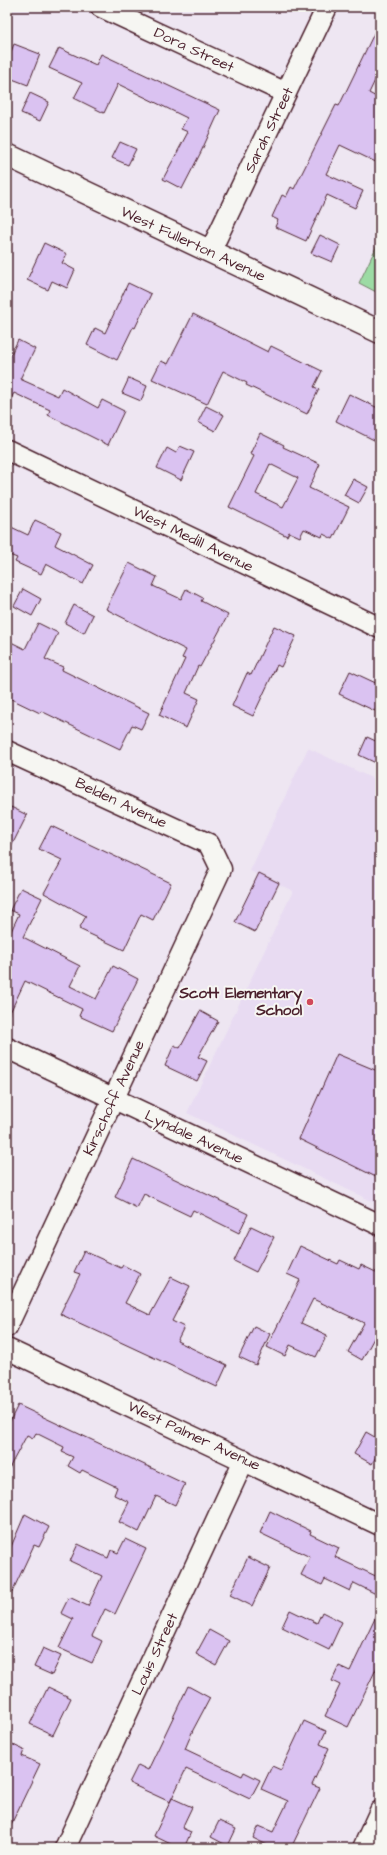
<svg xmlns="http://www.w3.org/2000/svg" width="387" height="1855" viewBox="0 0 387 1855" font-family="'Architects Daughter',sans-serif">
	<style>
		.built { fill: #e8dbf2 }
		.green { fill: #9cdba4; stroke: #737d68 }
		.building { fill: #dac2f1; stroke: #4a1f2b; fill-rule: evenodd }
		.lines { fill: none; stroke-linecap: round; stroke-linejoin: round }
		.minor-casing { stroke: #4a1f2b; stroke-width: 23 }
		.tertiary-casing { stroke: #4a1f2b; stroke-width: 25 }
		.minor { stroke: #f6f6f2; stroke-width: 20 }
		.tertiary { stroke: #f6f6f2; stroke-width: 22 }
		.poi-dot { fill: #d1495b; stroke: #f6f6f2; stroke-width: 1.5 }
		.labels { text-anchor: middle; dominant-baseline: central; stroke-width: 4; stroke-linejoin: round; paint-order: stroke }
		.street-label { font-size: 15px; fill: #4a1f2b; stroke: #f6f6f2 }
		.poi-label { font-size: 15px; font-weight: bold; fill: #4a1f2b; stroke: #f6f6f2; text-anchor: end }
	</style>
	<rect width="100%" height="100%" fill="#eee6f2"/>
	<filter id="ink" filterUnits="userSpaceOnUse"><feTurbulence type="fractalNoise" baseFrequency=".025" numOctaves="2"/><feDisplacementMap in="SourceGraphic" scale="8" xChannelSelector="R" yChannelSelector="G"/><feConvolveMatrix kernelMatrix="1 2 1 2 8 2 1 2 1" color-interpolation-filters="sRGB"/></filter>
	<g filter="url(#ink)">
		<path class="built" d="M 308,748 L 380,782 L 380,1205 L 187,1113 L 293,891 L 250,871 Z"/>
		<path class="green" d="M 380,239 L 380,294 L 359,283 Z"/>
		<path class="building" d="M 380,21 L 380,70 L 369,93 L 380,99 L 380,164 L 340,145 L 326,174 L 363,191 L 355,208 L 327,195 L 306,241 L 275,227 L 278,220 L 272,217 L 282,195 L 286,197 L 291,187 L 294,189 L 336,105 L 339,106 Z
			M 14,44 L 40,54 L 28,85 L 7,77 L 7,62 Z
			M 59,48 L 96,65 L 101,54 L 220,110 L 201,152 L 182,189 L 163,179 L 188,132 L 181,129 L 187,118 L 118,84 L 104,113 L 74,98 L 82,83 L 49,68 Z
			M 30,93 L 49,102 L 40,121 L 21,113 Z
			M 120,142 L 136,149 L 128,165 L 112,158 Z
			M 320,235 L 340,245 L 332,262 L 311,253 Z
			M 44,243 L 67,254 L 62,263 L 75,270 L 67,288 L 52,281 L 48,290 L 27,280 Z
			M 128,283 L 151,294 L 135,328 L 133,327 L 117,360 L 87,345 L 95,328 L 105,333 Z
			M 193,314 L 268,352 L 271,346 L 322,371 L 314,387 L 319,389 L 307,414 L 246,385 L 247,383 L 223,371 L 207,404 L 152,379 L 161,361 L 168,364 Z
			M 18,340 L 35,349 L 20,379 L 58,396 L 62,388 L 98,408 L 102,400 L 124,411 L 108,445 L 48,415 L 50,410 L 14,393 L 7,406 L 7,362 Z
			M 129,378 L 147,386 L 141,401 L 122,393 Z
			M 349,394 L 380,409 L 380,443 L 336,421 Z
			M 206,406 L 224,415 L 215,431 L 198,422 Z
			M 260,433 L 284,445 L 283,447 L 320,464 L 309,488 L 349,507 L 333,539 L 323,534 L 322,537 L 304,529 L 300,537 L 289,532 L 287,536 L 229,507 L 254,456 L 250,454 ZM 270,464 L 298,478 L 283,507 L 256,494 Z
			M 180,446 L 194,452 L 181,480 L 157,468 L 167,448 L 176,453 Z
			M 353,479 L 368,487 L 359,503 L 344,495 Z
			M 35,520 L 61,532 L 55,545 L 93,565 L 83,584 L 46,564 L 41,574 L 15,562 L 17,558 L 7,554 L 7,525 L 28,535 Z
			M 129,563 L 157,577 L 153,586 L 181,599 L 186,589 L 203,598 L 201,601 L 228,615 L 200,667 L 198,666 L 186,693 L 199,699 L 186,728 L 159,715 L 185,659 L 182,658 L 186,650 L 106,609 Z
			M 23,589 L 41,599 L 32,616 L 14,606 Z
			M 74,605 L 93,615 L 84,633 L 65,623 Z
			M 38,623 L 58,633 L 45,659 L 63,667 L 62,670 L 149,713 L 141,729 L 132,725 L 120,749 L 41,711 L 40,713 L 7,697 L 7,640 L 25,649 Z
			M 274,626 L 296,636 L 281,667 L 277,665 L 253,716 L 232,706 L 247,673 L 251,675 Z
			M 350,671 L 380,685 L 380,701 L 375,711 L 339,694 Z
			M 367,737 L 380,743 L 380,753 L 376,763 L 359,755 Z
			M 11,807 L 27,815 L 7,855 L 7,814 Z
			M 51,826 L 171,883 L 153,920 L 141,914 L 124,950 L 79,929 L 86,916 L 44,893 L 62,860 L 39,849 Z
			M 259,873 L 279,883 L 255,932 L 235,922 Z
			M 21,888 L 42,898 L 23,937 L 80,966 L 70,986 L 96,999 L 113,966 L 138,979 L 112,1031 L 79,1016 L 82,1009 L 25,981 L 7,1019 L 7,940 L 19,914 L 10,910 Z
			M 200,1011 L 218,1021 L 198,1057 L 207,1061 L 197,1081 L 165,1066 L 174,1045 L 180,1048 Z
			M 337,1054 L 380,1072 L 380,1179 L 299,1139 Z
			M 133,1159 L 248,1214 L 239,1233 L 193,1210 L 190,1216 L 144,1194 L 137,1208 L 115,1197 Z
			M 251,1226 L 274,1237 L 256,1272 L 234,1261 Z
			M 300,1246 L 338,1264 L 340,1260 L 359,1269 L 361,1265 L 380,1274 L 380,1327 L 362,1360 L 348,1352 L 364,1323 L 313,1299 L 301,1323 L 327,1335 L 316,1357 L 290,1345 L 285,1356 L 267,1347 L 300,1280 L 287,1274 Z
			M 84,1251 L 121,1268 L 123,1265 L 140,1274 L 125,1303 L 150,1315 L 171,1277 L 190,1286 L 172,1321 L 184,1327 L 177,1341 L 227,1365 L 217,1387 L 60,1314 L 80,1274 L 74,1272 Z
			M 254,1326 L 270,1334 L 256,1365 L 239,1357 Z
			M 18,1405 L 185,1484 L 175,1505 L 156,1496 L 139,1532 L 119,1522 L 129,1502 L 114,1495 L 117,1487 L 82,1470 L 80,1473 L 68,1466 L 73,1457 L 62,1452 L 64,1447 L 36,1433 L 33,1438 L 27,1435 L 7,1472 L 7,1427 Z
			M 366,1432 L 380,1440 L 380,1449 L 372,1464 L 354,1454 Z
			M 270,1511 L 311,1531 L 310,1534 L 339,1548 L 335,1557 L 380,1578 L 380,1596 L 354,1583 L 350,1591 L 325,1579 L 322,1585 L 301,1575 L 310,1557 L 260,1533 Z
			M 25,1514 L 49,1527 L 39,1547 L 34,1545 L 7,1603 L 7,1556 Z
			M 125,1539 L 146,1549 L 115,1614 L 105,1609 L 92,1636 L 102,1641 L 92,1663 L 59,1648 L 73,1619 L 61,1613 L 69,1597 L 88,1606 L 102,1576 L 70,1561 L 78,1544 L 108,1558 L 111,1550 L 118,1553 Z
			M 248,1557 L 270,1568 L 252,1606 L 230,1595 Z
			M 380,1608 L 380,1661 L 348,1727 L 325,1716 L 340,1685 L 332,1681 L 339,1666 L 350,1671 Z
			M 290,1610 L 317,1623 L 322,1612 L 342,1622 L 329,1650 L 282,1627 Z
			M 209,1630 L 229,1641 L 216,1665 L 196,1654 Z
			M 43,1648 L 61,1656 L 52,1675 L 34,1667 Z
			M 188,1686 L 210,1698 L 193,1730 L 185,1749 L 242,1776 L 244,1772 L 260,1780 L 250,1799 L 186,1769 L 170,1802 L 129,1783 L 138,1765 L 148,1770 Z
			M 48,1687 L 71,1698 L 53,1735 L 30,1724 Z
			M 304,1721 L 326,1731 L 320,1744 L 329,1748 L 312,1785 L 320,1788 L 291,1848 L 273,1848 L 253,1838 L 259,1826 L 273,1832 L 288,1801 L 261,1789 L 272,1766 L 281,1770 Z
			M 7,1742 L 24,1750 L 22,1756 L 40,1764 L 7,1833 Z
			M 172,1798 L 192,1807 L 182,1828 L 191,1832 L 184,1848 L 179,1848 L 154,1836 Z
			M 219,1821 L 236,1829 L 228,1846 L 211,1837 Z"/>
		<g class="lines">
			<g class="minor-casing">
				<path id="minor" d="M 101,7 L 286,93
					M 210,252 L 327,7
					M 7,450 L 380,628
					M 7,751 L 209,844 L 221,869 L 7,1327
					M 7,1048 L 380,1225
					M 7,1349 L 380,1525
					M 65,1848 L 244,1460
					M 363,1848 L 380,1811"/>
			</g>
			<g class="tertiary-casing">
				<path id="tertiary" d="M 7,155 L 380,332"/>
			</g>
			<use href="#minor" class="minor"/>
			<use href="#tertiary" class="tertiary"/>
		</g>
	</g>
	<circle class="poi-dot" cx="310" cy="1002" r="4"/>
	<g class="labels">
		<g class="street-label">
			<text transform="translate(194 50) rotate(25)">Dora Street</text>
			<text transform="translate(269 130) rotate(-64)">Sarah Street</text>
			<text transform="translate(193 244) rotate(25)">West Fullerton Avenue</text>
			<text transform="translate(193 539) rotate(26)">West Medill Avenue</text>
			<text transform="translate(121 803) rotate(25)">Belden Avenue</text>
			<text transform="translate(114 1098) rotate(-65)">Kirschoff Avenue</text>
			<text transform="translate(194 1137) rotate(25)">Lyndale Avenue</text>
			<text transform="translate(194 1436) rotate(25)">West Palmer Avenue</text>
			<text transform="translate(155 1654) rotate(-65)">Louis Street</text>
		</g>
		<g class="poi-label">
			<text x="302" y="993">Scott Elementary<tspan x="302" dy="17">School</tspan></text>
		</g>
	</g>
	<rect width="387" height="1855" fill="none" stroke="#f6f6f2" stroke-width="24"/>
	<rect x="12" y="12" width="363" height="1831" fill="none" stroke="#4a1f2b" stroke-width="1.5" filter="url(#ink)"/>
</svg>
